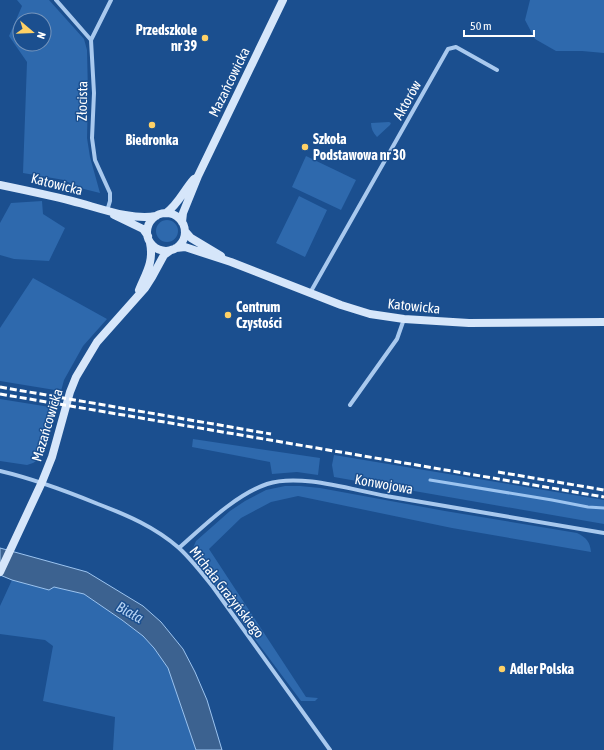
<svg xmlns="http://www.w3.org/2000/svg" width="604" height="750" viewBox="0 0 604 750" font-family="'Asap Condensed',sans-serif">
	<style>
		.green { fill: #2e69ad; fill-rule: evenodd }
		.water { fill: #3c6290; stroke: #9cc4f0 }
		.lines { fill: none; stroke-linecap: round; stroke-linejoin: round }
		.stream { stroke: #9cc4f0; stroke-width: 3 }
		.street { stroke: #a9c9ee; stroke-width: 4 }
		.secondary { stroke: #d6e6fa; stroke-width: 8 }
		.rail { stroke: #fff; stroke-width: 3; stroke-dasharray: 7 3; stroke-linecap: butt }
		.poi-dot { fill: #ffd166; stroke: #1b4f8f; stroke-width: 1.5 }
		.labels { text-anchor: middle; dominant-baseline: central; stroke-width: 3; stroke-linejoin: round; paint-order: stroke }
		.poi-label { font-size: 14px; font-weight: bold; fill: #fff; stroke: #1b4f8f; text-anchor: start }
		.street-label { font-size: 14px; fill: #fff; stroke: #1b4f8f }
		.water-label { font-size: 15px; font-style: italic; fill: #b5d3f5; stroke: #1b4f8f }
	</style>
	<rect width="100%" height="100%" fill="#1b4f8f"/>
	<path class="green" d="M 17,0 L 49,0 L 84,39 L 87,50 L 88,94 L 87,138 L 90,157 L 100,193 L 80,188 L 64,180 L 23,173 L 27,62 L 9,36 L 22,6 ZM 20,20 L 44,20 L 44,44 L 20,44 Z
		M 530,0 L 604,0 L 604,53 L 582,51 L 556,51 L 535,39 L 525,20 Z
		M 389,122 L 391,123 L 390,125 L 377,137 C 373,133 371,128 371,123 Z
		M 306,156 L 356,180 L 341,210 L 292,187 Z
		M 299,196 L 327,210 L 305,257 L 276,243 Z
		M 42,201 L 43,214 L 65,228 L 49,261 L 14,259 L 0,255 L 0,223 L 11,203 Z
		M156 231a11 11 0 1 1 22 0a11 11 0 1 1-22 0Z
		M 33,278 L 107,319 L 83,346 L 64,380 L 61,391 L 0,381 L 0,328 Z
		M 0,399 L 56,408 L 47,446 L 41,452 L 38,460 L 33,463 L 27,465 L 0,461 Z
		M 193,439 L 320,458 L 318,475 L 297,472 L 272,474 L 270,462 L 192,447 Z
		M 334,455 L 604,500 L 604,524 L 334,477 L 332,465 Z
		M 285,486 L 300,486 L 320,488 L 445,511 L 577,533 C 587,538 590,542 591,552 L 452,528 L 298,496 L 271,502 L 241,518 L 209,549 L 306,697 L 318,698 L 315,701 L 301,701 L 193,556 L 193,548 L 196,541 L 230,511 L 245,501 L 266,490 Z
		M 12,580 L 49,590 L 54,587 L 84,594 L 122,620 L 143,636 L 154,648 L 168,668 L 196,750 L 113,750 L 115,717 L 43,701 L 53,646 L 45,640 L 0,634 L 0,606 Z"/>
	<path class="water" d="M 0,548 L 87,572 L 143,606 L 161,622 L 183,649 L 195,672 L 207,700 L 222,750 L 196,750 L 168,668 L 154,648 L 143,636 L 122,620 L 84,594 L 54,587 L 49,590 L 12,580 L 0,575 Z"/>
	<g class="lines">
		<path class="stream" d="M 430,480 L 552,500 L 588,507 L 604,508"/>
		<path class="street" d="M 56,0 L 91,40 L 94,93 L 92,138 L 95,160 L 110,193 L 110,201 L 107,211
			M 91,40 L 111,0
			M 310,293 L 448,49 L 456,47 L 497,70
			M 350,405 L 397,339 L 404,319
			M 0,471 C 34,479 66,491 98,504 C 127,515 155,527 179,548 C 191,559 202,573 213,587 L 330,750
			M 179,548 C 204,526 235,495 267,484 C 300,473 352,490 386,496 C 459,508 531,521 604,533"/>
		<path class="secondary" d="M 0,185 C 24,190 48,195 72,201 C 97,207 131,221 156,216
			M 166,213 C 178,205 184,190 194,179
			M147 232a19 19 0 1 1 38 0a19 19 0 1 1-38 0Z
			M 114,215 L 143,229 L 148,236
			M 182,222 L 183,213 L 198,176 L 283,0
			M 185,231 L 191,238 L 221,256
			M 176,248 L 185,247 L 231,262 L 341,305 L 370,314 L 404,319 L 469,323 L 604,322
			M 139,290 C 146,273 154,262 150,243
			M 0,572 L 42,482 L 52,457 L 70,392 L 76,377 L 97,342 L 145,288 L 152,277 L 164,255 L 171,250"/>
		<path class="rail" d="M 0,387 L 271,434
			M 0,394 L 604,497
			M 498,472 L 604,490"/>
	</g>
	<g class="poi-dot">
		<circle cx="205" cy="38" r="4"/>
		<circle cx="152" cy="125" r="4"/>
		<circle cx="305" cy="147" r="4"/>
		<circle cx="228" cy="315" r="4"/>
		<circle cx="502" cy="669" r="4"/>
	</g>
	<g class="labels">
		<g class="poi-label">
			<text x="197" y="30" text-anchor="end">Przedszkole<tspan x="197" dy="16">nr 39</tspan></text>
			<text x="313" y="139">Szkoła<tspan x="313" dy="16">Podstawowa nr 30</tspan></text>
			<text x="152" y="140" text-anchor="middle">Biedronka</text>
			<text x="236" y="307">Centrum<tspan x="236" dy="16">Czystości</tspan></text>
			<text x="510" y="669">Adler Polska</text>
		</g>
		<g class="street-label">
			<text transform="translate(229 82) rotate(-64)">Mazańcowicka</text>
			<text transform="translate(407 100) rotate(-61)">Aktorów</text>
			<text transform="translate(82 101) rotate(-89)">Złocista</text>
			<text transform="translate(57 184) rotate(14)">Katowicka</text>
			<text transform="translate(414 306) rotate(6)">Katowicka</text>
			<text transform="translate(47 425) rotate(-73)">Mazańcowicka</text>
			<text transform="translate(384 484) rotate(10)">Konwojowa</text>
			<text transform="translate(227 592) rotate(52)">Michała Grażyńskiego</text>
		</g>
		<g class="water-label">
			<text transform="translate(130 612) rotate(29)">Biała</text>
		</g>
	</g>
	<g transform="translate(32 32) rotate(109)"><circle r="19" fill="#1b4f8f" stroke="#7695bc"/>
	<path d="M0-3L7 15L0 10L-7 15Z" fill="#ffd166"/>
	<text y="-6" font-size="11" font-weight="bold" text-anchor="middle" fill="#ffffff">N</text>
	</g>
	<path d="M464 30v6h70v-6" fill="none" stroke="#ffffff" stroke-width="2"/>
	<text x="470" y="30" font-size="12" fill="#ffffff" stroke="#1b4f8f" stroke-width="3" paint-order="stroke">50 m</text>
</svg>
